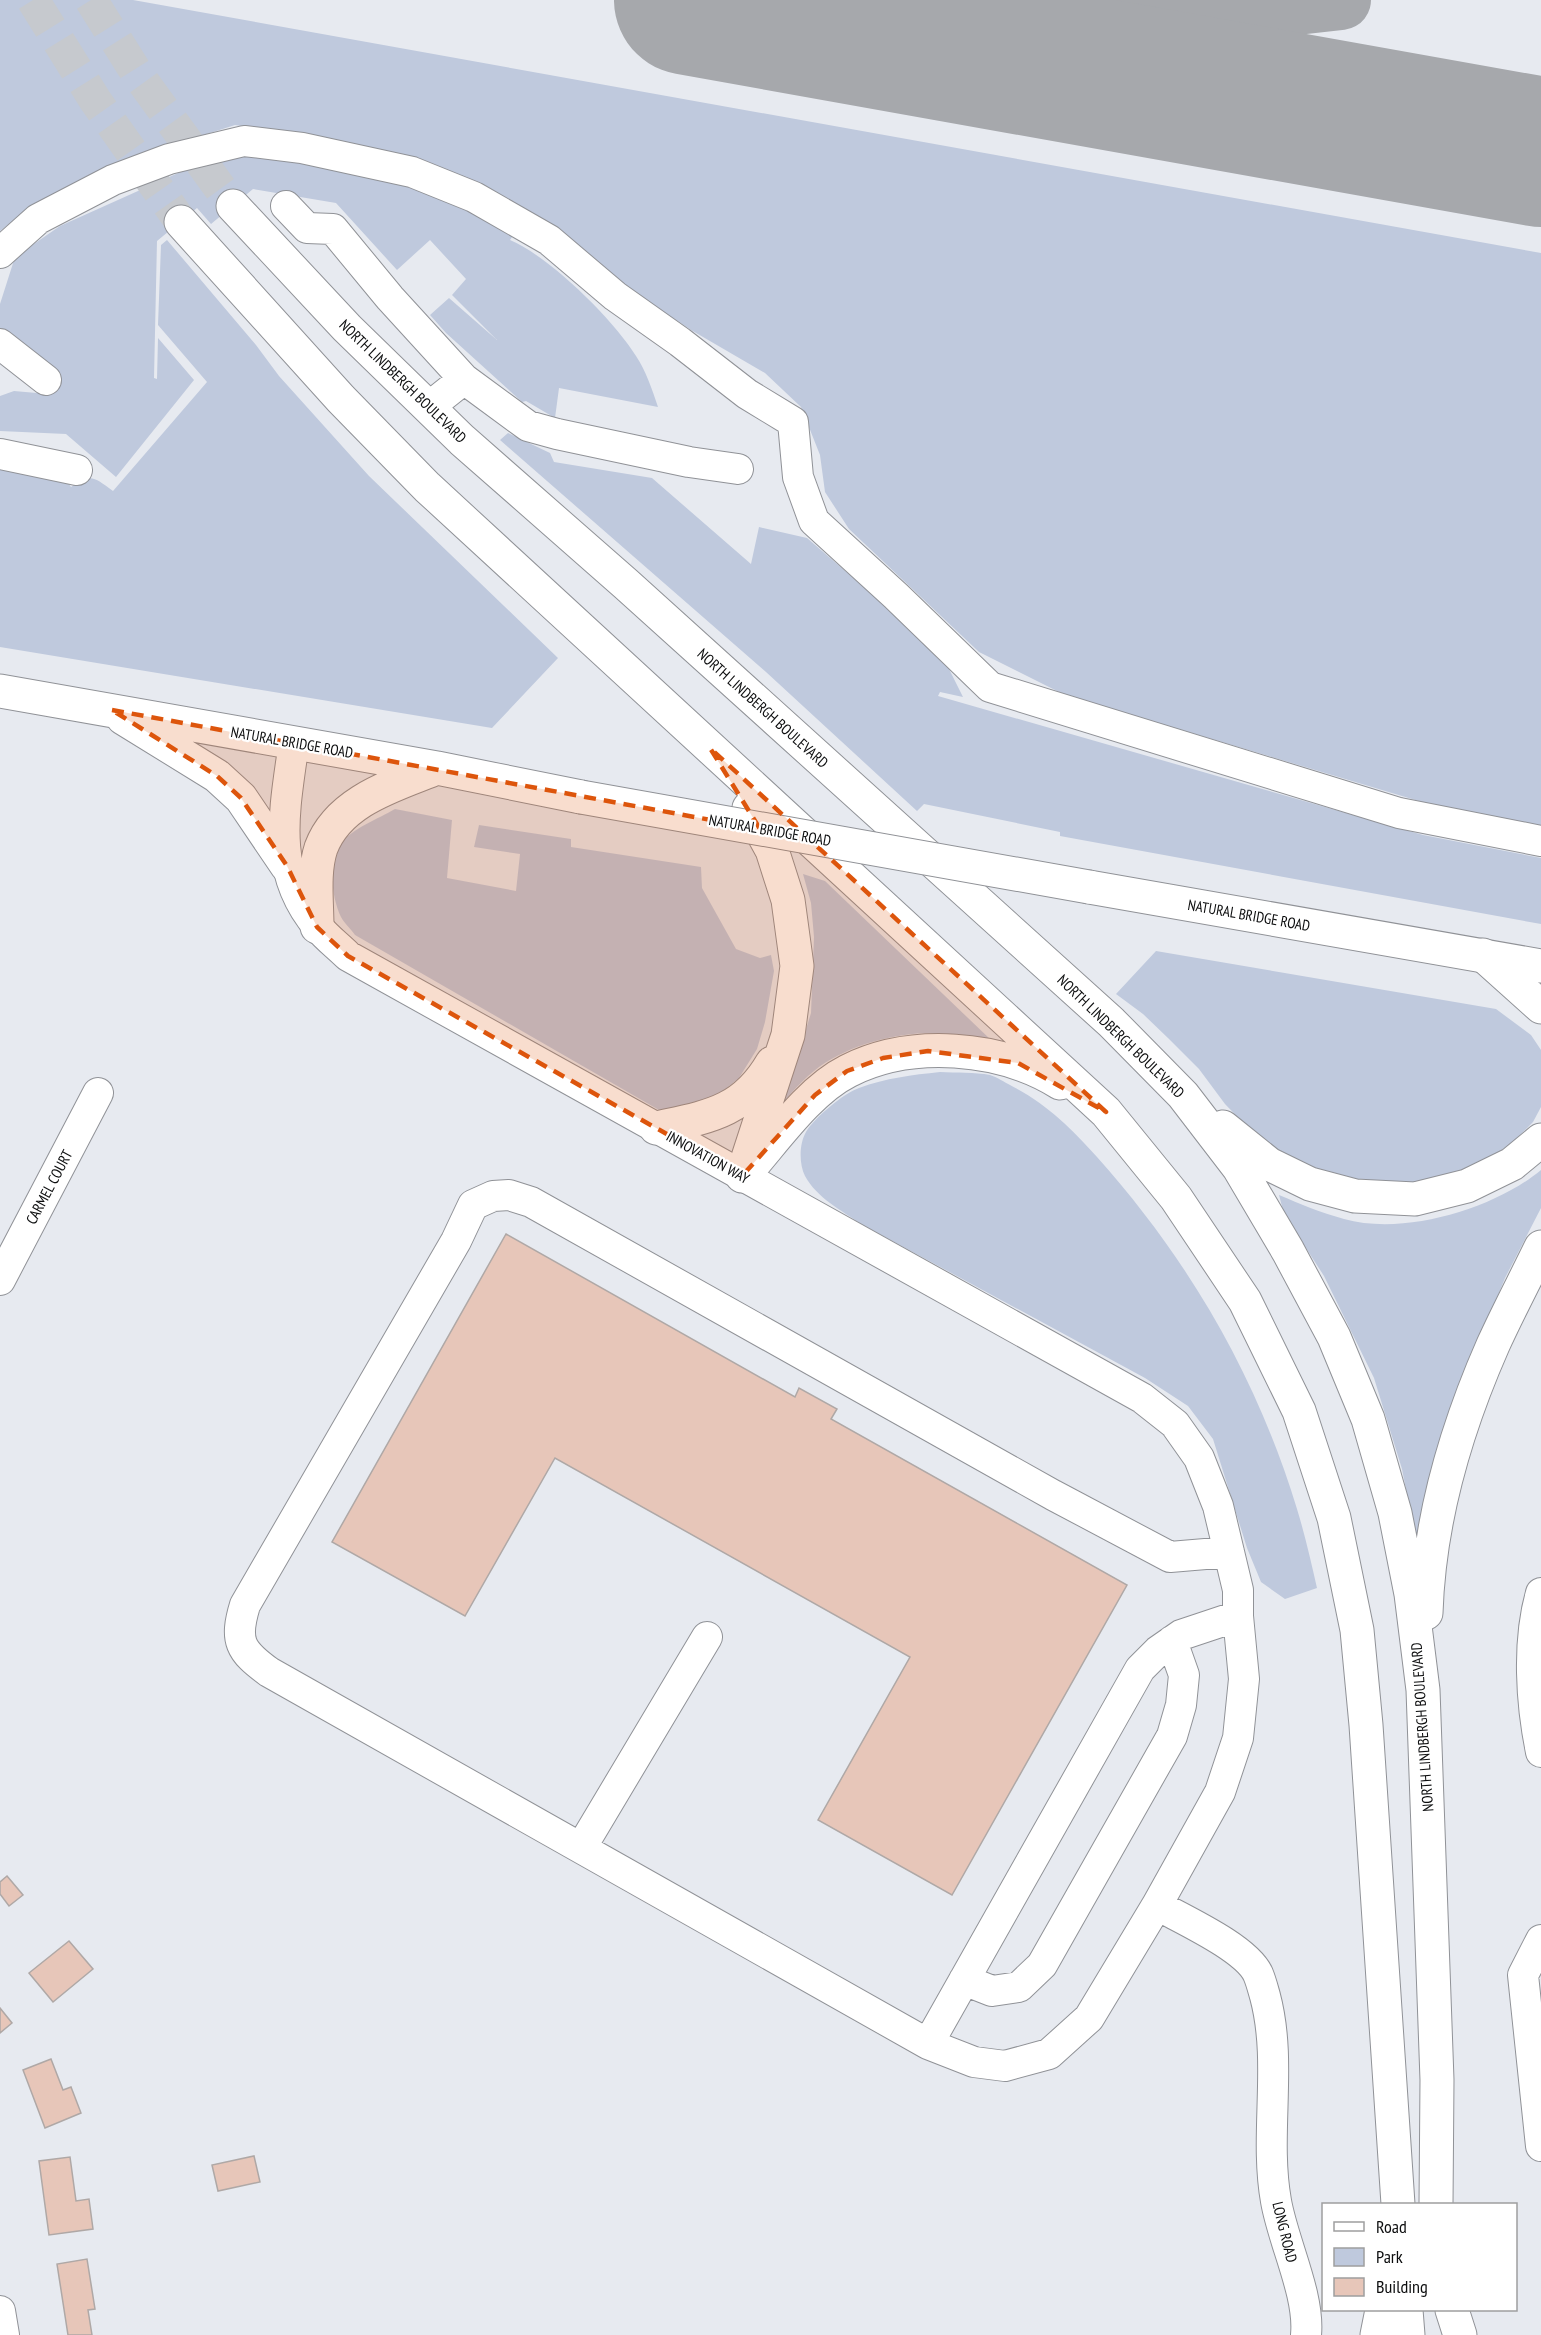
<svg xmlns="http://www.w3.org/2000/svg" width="1541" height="2335" viewBox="0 0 1541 2335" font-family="'PT Sans Narrow',sans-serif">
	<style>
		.green { fill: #bfc9dd }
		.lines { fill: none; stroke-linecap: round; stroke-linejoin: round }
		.taxiway { stroke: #a6a8ac; stroke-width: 60 }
		.runway { stroke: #a6a8ac; stroke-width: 150 }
		.building { fill: #e7c6b9; stroke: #afa8a6; stroke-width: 1.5 }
		.highway-tunnel { stroke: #c6c9ce; stroke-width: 33; stroke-dasharray: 33 16; stroke-linecap: butt }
		.minor-casing { stroke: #909297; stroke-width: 32 }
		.major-casing { stroke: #909297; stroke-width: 35 }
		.highway-casing { stroke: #909297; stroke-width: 35 }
		.minor { stroke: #fff; stroke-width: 30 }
		.major { stroke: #fff; stroke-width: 33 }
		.highway { stroke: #fff; stroke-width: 33 }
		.major-bridge-casing { stroke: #909297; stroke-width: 35; stroke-linecap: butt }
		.major-bridge { stroke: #fff; stroke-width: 33 }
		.marked { fill: #dd550c; fill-opacity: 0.2; stroke: #dd550c; stroke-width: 4.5; stroke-dasharray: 12 8; stroke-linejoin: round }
		.labels { text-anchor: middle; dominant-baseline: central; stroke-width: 4.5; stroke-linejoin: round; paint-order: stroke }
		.street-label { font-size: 15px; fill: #0c0d0e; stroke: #fff }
	</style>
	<rect width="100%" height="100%" fill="#e7eaf0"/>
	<path class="green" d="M 0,0 L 133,0 L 1541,253 L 1541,828 L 1452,811 L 1065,695 L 979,652 L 849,529 L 825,492 L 820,455 L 801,407 L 765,373 L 691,330 L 585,259 L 284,132 L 235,125 L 163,148 L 96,174 L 38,202 L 0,231 Z
		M 258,154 L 370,175 L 445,198 L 514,234 L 510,240 C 550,257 613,319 636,356 C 646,371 652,389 658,407 L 559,388 L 555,418 L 526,401 L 522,402 L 446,333 L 430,315 L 449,298 L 497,340 L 452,295 L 466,279 L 430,240 L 397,270 L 336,203 L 253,189 L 211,224 L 197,208 L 157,241 L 154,378 L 157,379 L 158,338 L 194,380 L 116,477 L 66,434 L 0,431 L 0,396 L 14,391 L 48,394 L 0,331 L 0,304 L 15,257 L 60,226 L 187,169 L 198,172 L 213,162 Z
		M 167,240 L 256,345 L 279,376 L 369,476 L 558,658 L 492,728 L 0,647 L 0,465 L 65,478 L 71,487 C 91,472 95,478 113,491 L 207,382 L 158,325 L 161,245 Z
		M 508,433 L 550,453 L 554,462 L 652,478 L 751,564 L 759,527 L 807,538 L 866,589 L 948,667 L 963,697 L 940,692 L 938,696 L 1423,835 L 1541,858 L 1541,924 L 1060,836 L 1060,832 L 924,804 L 917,811 L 766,672 L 500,440 Z
		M 395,809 L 452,820 L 447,878 L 516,891 L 520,854 L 474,847 L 479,825 L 571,839 L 571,847 L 701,867 L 702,888 L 736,949 L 760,958 L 771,955 L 774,971 L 765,1022 L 757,1049 L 739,1078 L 710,1102 L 677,1109 L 659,1110 L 355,935 C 351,929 344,923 341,917 C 332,899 327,861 340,844 C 353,828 378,819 395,809 Z
		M 803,874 L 825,881 L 991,1040 C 972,1038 951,1033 932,1033 C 894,1033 850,1045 819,1067 C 803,1079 790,1094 777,1110 L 799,1052 L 811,1013 L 814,937 L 811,903 Z
		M 1156,951 L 1496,1009 L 1531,1035 L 1541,1050 L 1541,1107 L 1533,1122 L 1512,1143 L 1482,1163 L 1452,1175 L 1409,1185 L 1341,1178 L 1283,1159 L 1252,1132 L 1225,1104 L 1199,1069 L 1168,1038 L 1143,1014 L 1116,994 Z
		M 940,1072 C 956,1073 975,1072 990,1075 C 997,1077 1004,1082 1010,1085 C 1047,1104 1070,1127 1097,1157 C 1189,1260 1257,1377 1297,1509 C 1305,1535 1311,1562 1317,1588 L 1285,1599 L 1261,1582 L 1247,1548 L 1213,1439 L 1188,1406 L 1145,1378 L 861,1224 C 841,1210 817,1198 805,1176 C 799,1164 799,1144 806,1132 C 814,1118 844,1093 859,1088 C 886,1078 912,1075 940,1072 Z
		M 1541,1170 L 1541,1208 L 1505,1278 L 1492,1310 L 1417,1546 L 1402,1469 L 1374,1378 L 1324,1276 L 1284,1214 L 1279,1195 C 1300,1204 1322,1213 1344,1219 C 1404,1236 1494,1209 1541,1170 Z"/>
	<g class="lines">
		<path class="taxiway" d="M 806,0 C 982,11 1165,22 1341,0"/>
		<path class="runway" d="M 689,0 L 1541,152"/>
	</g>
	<path class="building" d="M 506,1234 L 795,1397 L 799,1388 L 837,1409 L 831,1419 L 1127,1585 L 952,1895 L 818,1820 L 910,1657 L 555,1458 L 465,1616 L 332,1542 Z
		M 7,1876 L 23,1895 L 9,1906 L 0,1894 L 0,1882 Z
		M 69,1941 L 93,1969 L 53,2002 L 29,1973 Z
		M 0,2008 L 12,2023 L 0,2033 Z
		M 51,2059 L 63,2090 L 71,2087 L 81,2113 L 45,2128 L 23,2070 Z
		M 254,2156 L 260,2182 L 218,2191 L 212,2165 Z
		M 70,2157 L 76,2201 L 89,2199 L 93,2229 L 49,2235 L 39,2161 Z
		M 87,2259 L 95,2309 L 88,2310 L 92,2335 L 68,2335 L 57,2264 Z"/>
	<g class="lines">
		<path class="highway-tunnel" d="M 33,0 L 95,100 L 181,222
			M 91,0 L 136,72 L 233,206"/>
		<g class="minor-casing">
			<path id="minor" d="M 286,206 L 307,228 L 333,229 L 390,298 L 464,379
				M 0,253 L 38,219 L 113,180 L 169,159 L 244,141 L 302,148 L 412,172 L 474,197 L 549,240 L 615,296 L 680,342 L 747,394 L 793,422 L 798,477 L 814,521 L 896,596 L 990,687 L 1399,813 L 1541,841
				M 0,344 L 46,380
				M 429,407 L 464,379 L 528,426 L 557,434 L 689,462 L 738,469
				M 0,454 L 77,470
				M 294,742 C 285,808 270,871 318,927 C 327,938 338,946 348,956 L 1142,1398 L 1175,1424 L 1199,1458 L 1218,1506 L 1238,1590 L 1238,1616 L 1244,1679 L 1238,1738 L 1220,1792 L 1157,1905 C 1184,1920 1246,1948 1258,1974 C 1261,1981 1263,1989 1265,1996 C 1283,2063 1264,2134 1276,2201 C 1283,2242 1310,2295 1306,2335
				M 0,1280 L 98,1093
				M 1541,1593 C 1527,1642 1531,1703 1541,1752
				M 581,1848 L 707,1637
				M 1157,1905 L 1089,2018 L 1049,2054 L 1005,2066 L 974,2062 L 928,2044 L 269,1672 C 240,1651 234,1641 245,1605 L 456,1241 L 473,1205 L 493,1196 L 509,1195 L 531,1202 L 1053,1495 L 1170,1557 L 1229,1552
				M 1541,1940 L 1523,1975 L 1541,2146
				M 964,1980 L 992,1991 L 1019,1987 L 1042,1965 L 1172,1736 L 1181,1705 L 1184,1675 L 1172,1641
				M 928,2044 L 1140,1669 L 1158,1651 L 1181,1635 L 1238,1616
				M 0,2311 L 4,2335"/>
		</g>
		<g class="major-casing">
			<path id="major" d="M 0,691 L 437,768 L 581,797
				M 123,718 L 217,776 L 241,798 L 287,866
				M 1089,887 L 1541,966
				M 317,927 C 317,902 313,872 321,848 C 339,800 395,785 437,768"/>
		</g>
		<g class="highway-casing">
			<path id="highway" d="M 233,206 L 347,328 L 462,440 L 626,584 L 1111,1022 L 1183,1095 L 1239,1168 L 1288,1251 L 1334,1337 L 1368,1419 L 1395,1513 L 1411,1594 L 1423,1690 L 1437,2080 L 1436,2204
				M 181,222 L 341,399 L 427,487 L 1106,1112 L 1176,1198 L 1245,1301 L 1299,1411 L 1334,1518 L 1357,1630 L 1366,1725 L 1398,2204
				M 1483,955 L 1541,1007
				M 1223,1127 L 1269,1164 L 1310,1184 L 1355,1196 L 1415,1199 L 1467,1186 L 1512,1164 L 1541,1140
				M 656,1128 C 707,1117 743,1113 772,1063
				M 750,1168 C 777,1137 810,1090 848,1071 C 911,1039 1000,1046 1060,1083
				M 742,1176 L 788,1035 L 797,966 L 788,900 L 772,850 L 749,808
				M 1426,1613 C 1429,1521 1456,1429 1493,1345 C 1508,1312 1525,1280 1541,1247
				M 1406,2310 L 1408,2335
				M 1452,2310 L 1460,2335
				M 1377,2335 L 1382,2310"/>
		</g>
		<use href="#minor" class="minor"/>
		<use href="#major" class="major"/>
		<use href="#highway" class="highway"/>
		<g class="major-bridge-casing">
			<path id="major-bridge" d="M 581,797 L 1089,887"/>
		</g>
		<use href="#major-bridge" class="major-bridge"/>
	</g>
	<path class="marked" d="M 112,710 L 760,829 L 710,748 L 1106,1112 L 1018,1063 L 928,1051 L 883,1058 L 847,1071 L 815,1095 L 742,1176 L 348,956 L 317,927 L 287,866 L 241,798 L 217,776 Z"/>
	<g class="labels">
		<g class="street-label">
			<text transform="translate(403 381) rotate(44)">NORTH LINDBERGH BOULEVARD</text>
			<text transform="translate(763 708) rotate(42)">NORTH LINDBERGH BOULEVARD</text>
			<text transform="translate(292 742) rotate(10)">NATURAL BRIDGE ROAD</text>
			<text transform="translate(770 830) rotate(10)">NATURAL BRIDGE ROAD</text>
			<text transform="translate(1249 915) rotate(10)">NATURAL BRIDGE ROAD</text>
			<text transform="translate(1121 1036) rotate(44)">NORTH LINDBERGH BOULEVARD</text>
			<text transform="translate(708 1157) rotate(29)">INNOVATION WAY</text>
			<text transform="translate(49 1187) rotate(-62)">CARMEL COURT</text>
			<text transform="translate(1422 1727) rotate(-94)">NORTH LINDBERGH BOULEVARD</text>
			<text transform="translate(1285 2232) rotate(76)">LONG ROAD</text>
		</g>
	</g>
	<rect x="1322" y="2203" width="195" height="108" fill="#ffffff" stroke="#9e9e9f" stroke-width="1.5"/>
	<rect x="1334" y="2222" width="30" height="9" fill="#ffffff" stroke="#9e9e9f" stroke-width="1.5"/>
	<text x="1376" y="2233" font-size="18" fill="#0c0d0e">Road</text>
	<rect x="1334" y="2248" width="30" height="18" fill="#bfc9dd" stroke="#9e9e9f" stroke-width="1.5"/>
	<text x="1376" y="2263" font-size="18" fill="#0c0d0e">Park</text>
	<rect x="1334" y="2278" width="30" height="18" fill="#e7c6b9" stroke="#9e9e9f" stroke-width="1.5"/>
	<text x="1376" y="2293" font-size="18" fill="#0c0d0e">Building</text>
</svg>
